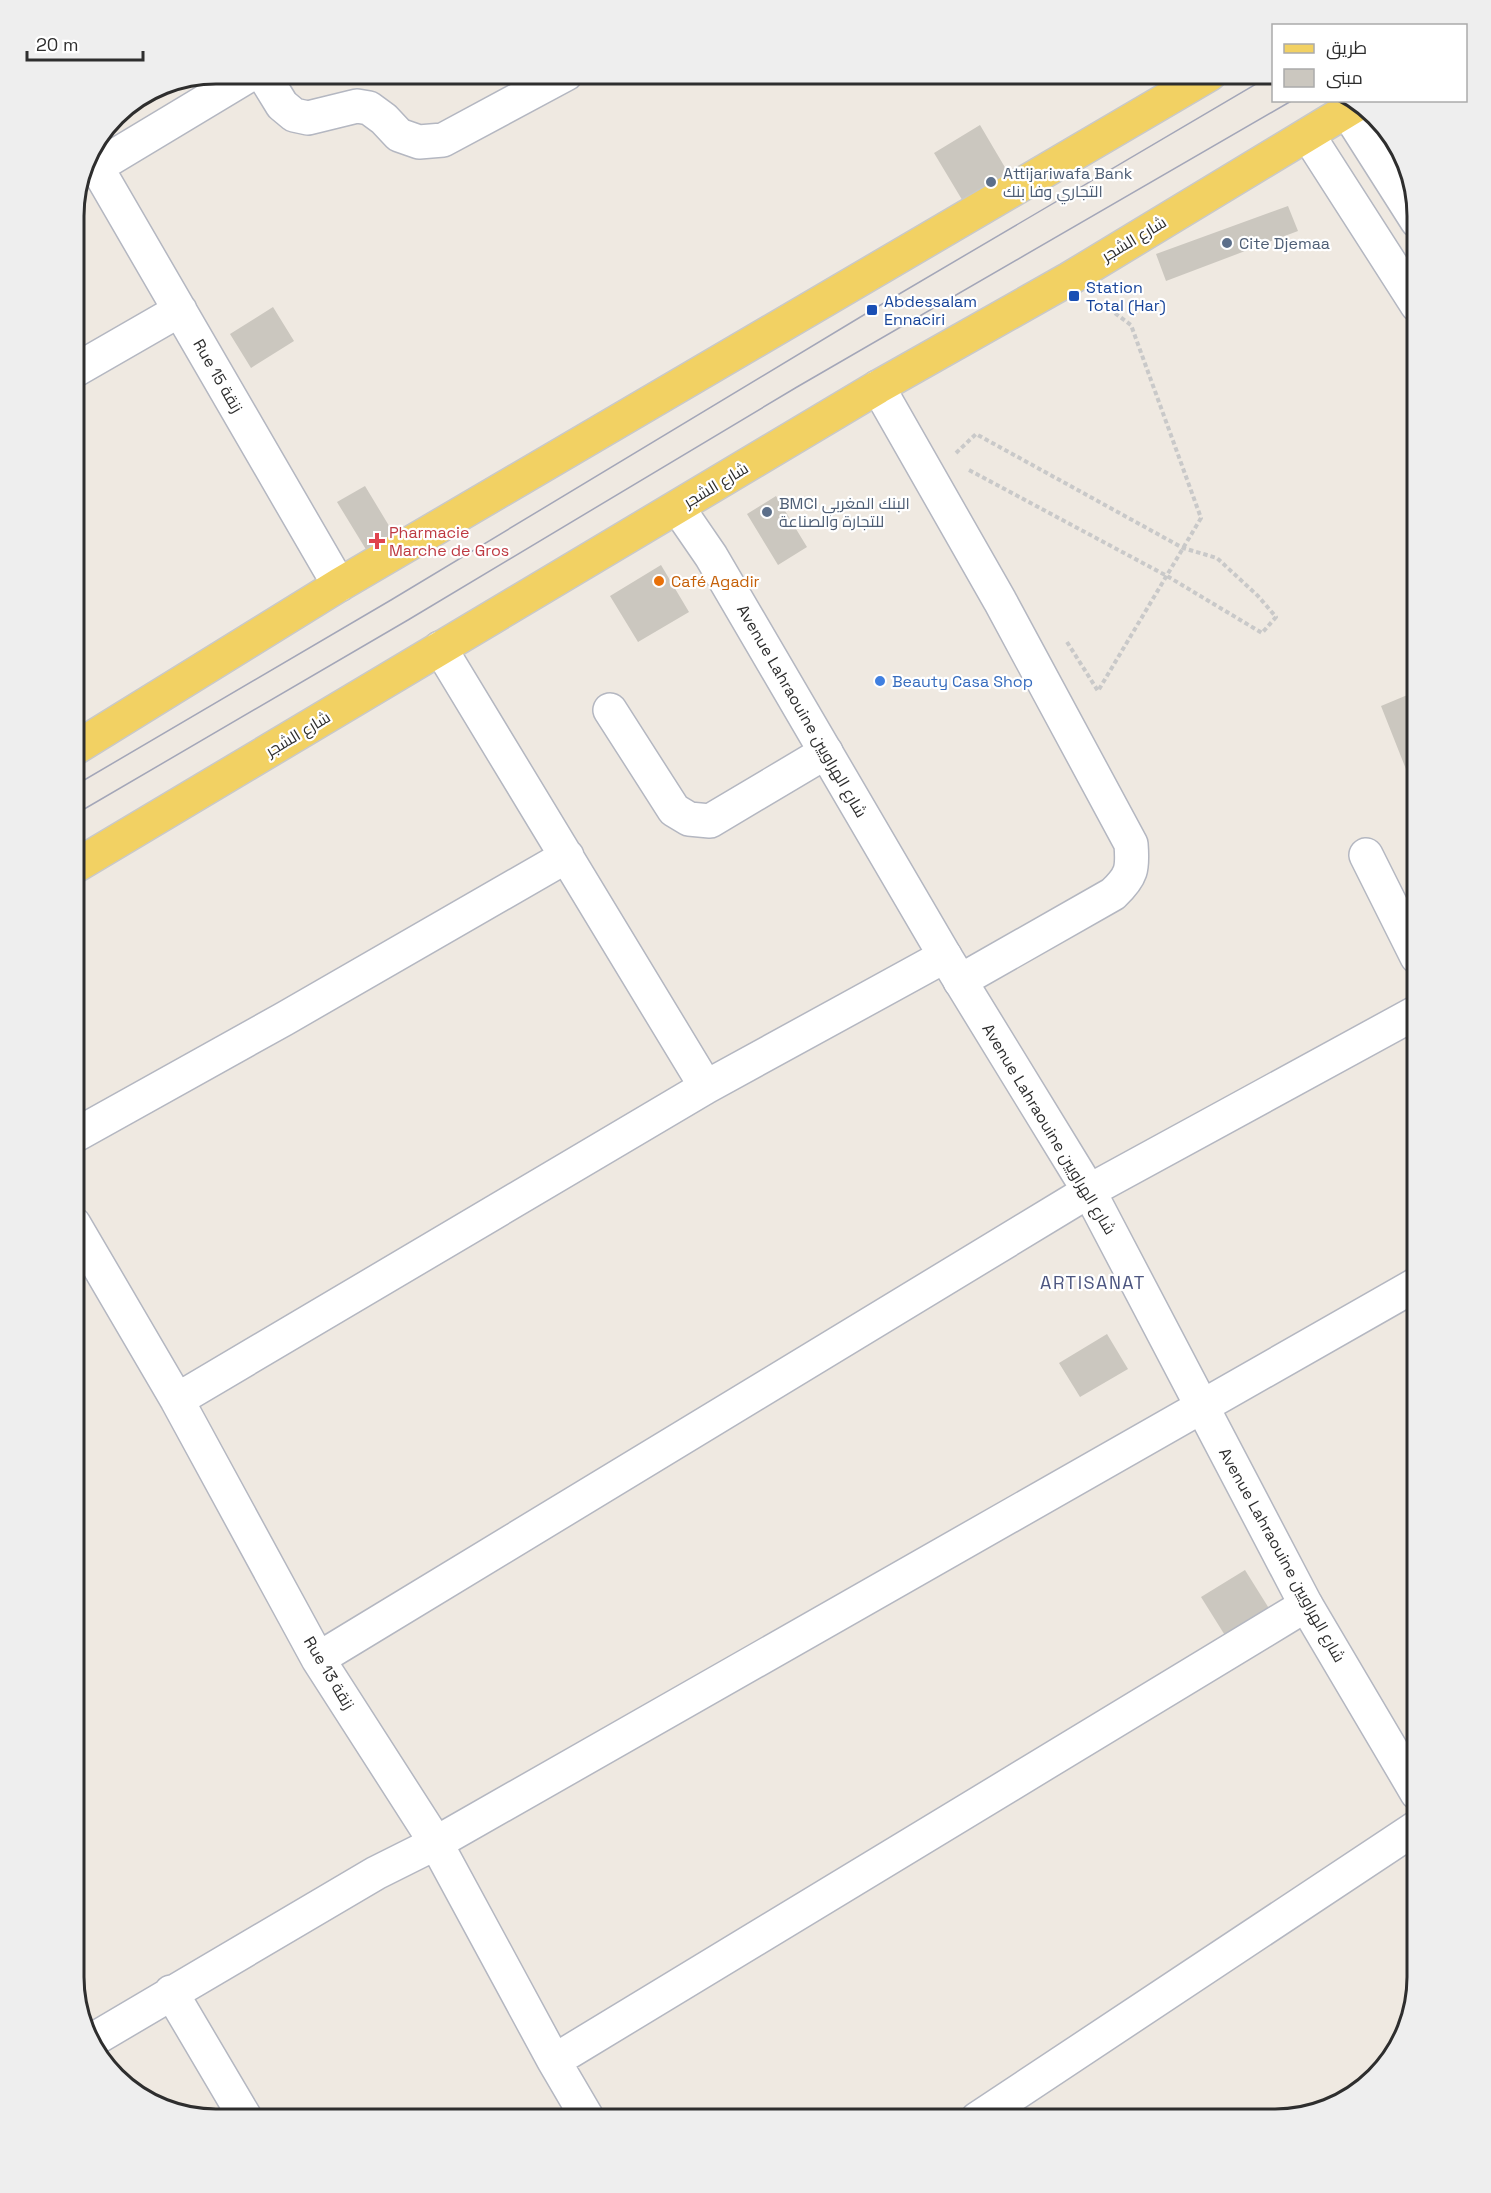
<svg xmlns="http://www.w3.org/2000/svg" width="1491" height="2193" viewBox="0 0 1491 2193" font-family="'Space Grotesk',Cairo,sans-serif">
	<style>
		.building { fill: #cbc7bf }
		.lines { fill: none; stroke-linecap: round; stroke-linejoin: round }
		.street-casing { stroke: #b4b7c1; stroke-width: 36 }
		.secondary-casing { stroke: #b4b7c1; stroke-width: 36 }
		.primary-casing { stroke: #c9c9c9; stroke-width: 36 }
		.path { stroke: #c9c9c9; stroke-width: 4; stroke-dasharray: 4.5 3; stroke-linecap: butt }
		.street { stroke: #fff; stroke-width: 33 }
		.secondary { stroke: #fff; stroke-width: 33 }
		.primary { stroke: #f2d163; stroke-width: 33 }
		.tram { stroke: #a3a6b8; stroke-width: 1.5 }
		.service-dot { fill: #5c6f8a; stroke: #fff; stroke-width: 2 }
		.transit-dot { fill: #1a4fb4; stroke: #fff; stroke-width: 2 }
		.health-dot { fill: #e0444e; stroke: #fff; stroke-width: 2 }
		.food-dot { fill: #e8710a; stroke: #fff; stroke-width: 2 }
		.shop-dot { fill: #3f7fe0; stroke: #fff; stroke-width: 2 }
		.labels { text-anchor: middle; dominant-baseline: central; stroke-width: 4.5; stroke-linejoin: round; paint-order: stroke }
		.service-label { font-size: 16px; fill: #4e5e75; stroke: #fff; text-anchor: start }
		.street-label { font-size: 16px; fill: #2e2e2e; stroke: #fff }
		.transit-label { font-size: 16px; fill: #164399; stroke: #fff; text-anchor: start }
		.health-label { font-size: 16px; fill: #be3a42; stroke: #fff; text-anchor: start }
		.food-label { font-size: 16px; fill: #c56008; stroke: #fff; text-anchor: start }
		.shop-label { font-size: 16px; fill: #366cbe; stroke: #fff; text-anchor: start }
		.neighbourhood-label { font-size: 18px; letter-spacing: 1.5px; fill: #4d5680; stroke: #fff }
		.rim { fill: none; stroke: #2e2e2e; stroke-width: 3 }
	</style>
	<rect width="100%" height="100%" fill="#efe9e1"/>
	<path class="building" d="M 980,125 L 1013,181 L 967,208 L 934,153 Z
		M 1288,206 L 1298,231 L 1166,281 L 1156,254 Z
		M 273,307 L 294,341 L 251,368 L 230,334 Z
		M 365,486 L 397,539 L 370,556 L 337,502 Z
		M 776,496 L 807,547 L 778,565 L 747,514 Z
		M 661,565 L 689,612 L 638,642 L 610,596 Z
		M 1417,691 L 1417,797 L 1381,706 Z
		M 1107,1334 L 1128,1369 L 1080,1397 L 1059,1363 Z
		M 1245,1570 L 1270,1610 L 1226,1637 L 1201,1597 Z"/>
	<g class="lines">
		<g class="street-casing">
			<path id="street" d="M 263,74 L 282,105 L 294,115 L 308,118 L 357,106 L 369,108 L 384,119 L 399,135 L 419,142 L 443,140 L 566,74
				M 1347,111 L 1417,221
				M 1308,135 L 1417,305
				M 89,154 L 339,585
				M 98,166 L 251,74
				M 74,371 L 180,310
				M 878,387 L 1000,601 L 1131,844 C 1133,869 1132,876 1113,894 L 960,981
				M 440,648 L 706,1087
				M 610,710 L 674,810 L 689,819 L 710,821 L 826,752
				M 1366,855 L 1417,957
				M 74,1136 L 284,1019 L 567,856
				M 74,1224 L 177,1400 L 318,1659 L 436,1843 L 554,2061 L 588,2119
				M 177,1400 L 706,1087 L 945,956
				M 318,1659 L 1089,1191 L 1417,1012
				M 171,1992 L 246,2119
				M 91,2041 L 376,1873 L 436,1843 L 1417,1284
				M 554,2061 L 1306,1605
				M 977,2119 L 1417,1827"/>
		</g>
		<g class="secondary-casing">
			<path id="secondary" d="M 678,508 L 711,556 L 945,956 L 1089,1191 L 1306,1605 L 1417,1793"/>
		</g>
		<g class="primary-casing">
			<path id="primary" d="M 74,749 L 339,585 L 1210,74
				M 74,867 L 878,387 L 1069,279 L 1358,104"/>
		</g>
		<path class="path" d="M 956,453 L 976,434 L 1183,548 L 1217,558 L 1258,596 L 1276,617 L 1262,633 L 1167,576 L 969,470
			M 1067,642 L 1098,691 L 1201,518 L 1131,325 L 1101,303"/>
		<use href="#street" class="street"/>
		<use href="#secondary" class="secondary"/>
		<use href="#primary" class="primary"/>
		<path class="tram" d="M 74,786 L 391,600 L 872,310 L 1273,74
			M 74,815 L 408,620 L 797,387 L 1293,100"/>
	</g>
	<g class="service-dot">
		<circle cx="991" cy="182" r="6"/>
		<circle cx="1227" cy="243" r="6"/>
		<circle cx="767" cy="512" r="6"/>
	</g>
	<g class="transit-dot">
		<rect x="1068" y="290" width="12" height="12" rx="3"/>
		<rect x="866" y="304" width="12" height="12" rx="3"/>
	</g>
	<path class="health-dot" d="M374 532h6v6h6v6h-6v6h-6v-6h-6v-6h6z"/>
	<circle class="food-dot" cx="659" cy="581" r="6"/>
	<circle class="shop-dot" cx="880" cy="681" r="6"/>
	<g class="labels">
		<g class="service-label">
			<text x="1003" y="173">Attijariwafa Bank<tspan x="1003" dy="18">التجاري وفا بنك</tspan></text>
			<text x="1239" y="243">Cite Djemaa</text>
			<text x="779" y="503">BMCI البنك المغربي<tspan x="779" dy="18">للتجارة والصناعة</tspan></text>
		</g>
		<g class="street-label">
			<text transform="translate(1134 239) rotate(-31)">شارع الشجر</text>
			<text transform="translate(218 376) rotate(60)">Rue 15 زنقة</text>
			<text transform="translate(716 485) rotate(-31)">شارع الشجر</text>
			<text transform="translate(802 711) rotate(60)">Avenue Lahraouine شارع الهراويين</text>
			<text transform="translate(298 734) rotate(-31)">شارع الشجر</text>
			<text transform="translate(1049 1129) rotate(59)">Avenue Lahraouine شارع الهراويين</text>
			<text transform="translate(1282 1555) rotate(61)">Avenue Lahraouine شارع الهراويين</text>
			<text transform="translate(329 1673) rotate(59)">Rue 13 زنقة</text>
		</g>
		<g class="transit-label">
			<text x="1086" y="287">Station<tspan x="1086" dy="18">Total (Har)</tspan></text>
			<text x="884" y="301">Abdessalam<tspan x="884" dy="18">Ennaciri</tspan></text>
		</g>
		<g class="health-label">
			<text x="389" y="532">Pharmacie<tspan x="389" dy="18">Marche de Gros</tspan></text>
		</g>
		<g class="food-label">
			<text x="671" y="581">Café Agadir</text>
		</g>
		<g class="shop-label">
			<text x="892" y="681">Beauty Casa Shop</text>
		</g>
		<g class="neighbourhood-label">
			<text x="1093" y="1282">ARTISANAT</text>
		</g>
	</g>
	<path d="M0 0H1491V2193H0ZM216 84H1275A132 132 0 0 1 1407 216V1977A132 132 0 0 1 1275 2109H216A132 132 0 0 1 84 1977V216A132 132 0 0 1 216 84Z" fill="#eee" fill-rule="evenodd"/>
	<path class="rim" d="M216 84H1275A132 132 0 0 1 1407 216V1977A132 132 0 0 1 1275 2109H216A132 132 0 0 1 84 1977V216A132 132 0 0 1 216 84Z"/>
	<rect x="1272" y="24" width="195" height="78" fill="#ffffff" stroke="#ababab" stroke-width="1.5"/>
	<rect x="1284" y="44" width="30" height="9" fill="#f2d163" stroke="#ababab" stroke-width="1.5"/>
	<text x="1326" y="54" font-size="18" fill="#2e2e2e">طريق</text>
	<rect x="1284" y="69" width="30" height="18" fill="#cbc7bf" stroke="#ababab" stroke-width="1.5"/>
	<text x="1326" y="84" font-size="18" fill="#2e2e2e">مبنى</text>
	<path d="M27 51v9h116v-9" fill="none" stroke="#2e2e2e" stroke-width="3"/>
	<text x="36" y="51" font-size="18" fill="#2e2e2e" stroke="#ffffff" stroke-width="4.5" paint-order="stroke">20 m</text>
</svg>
